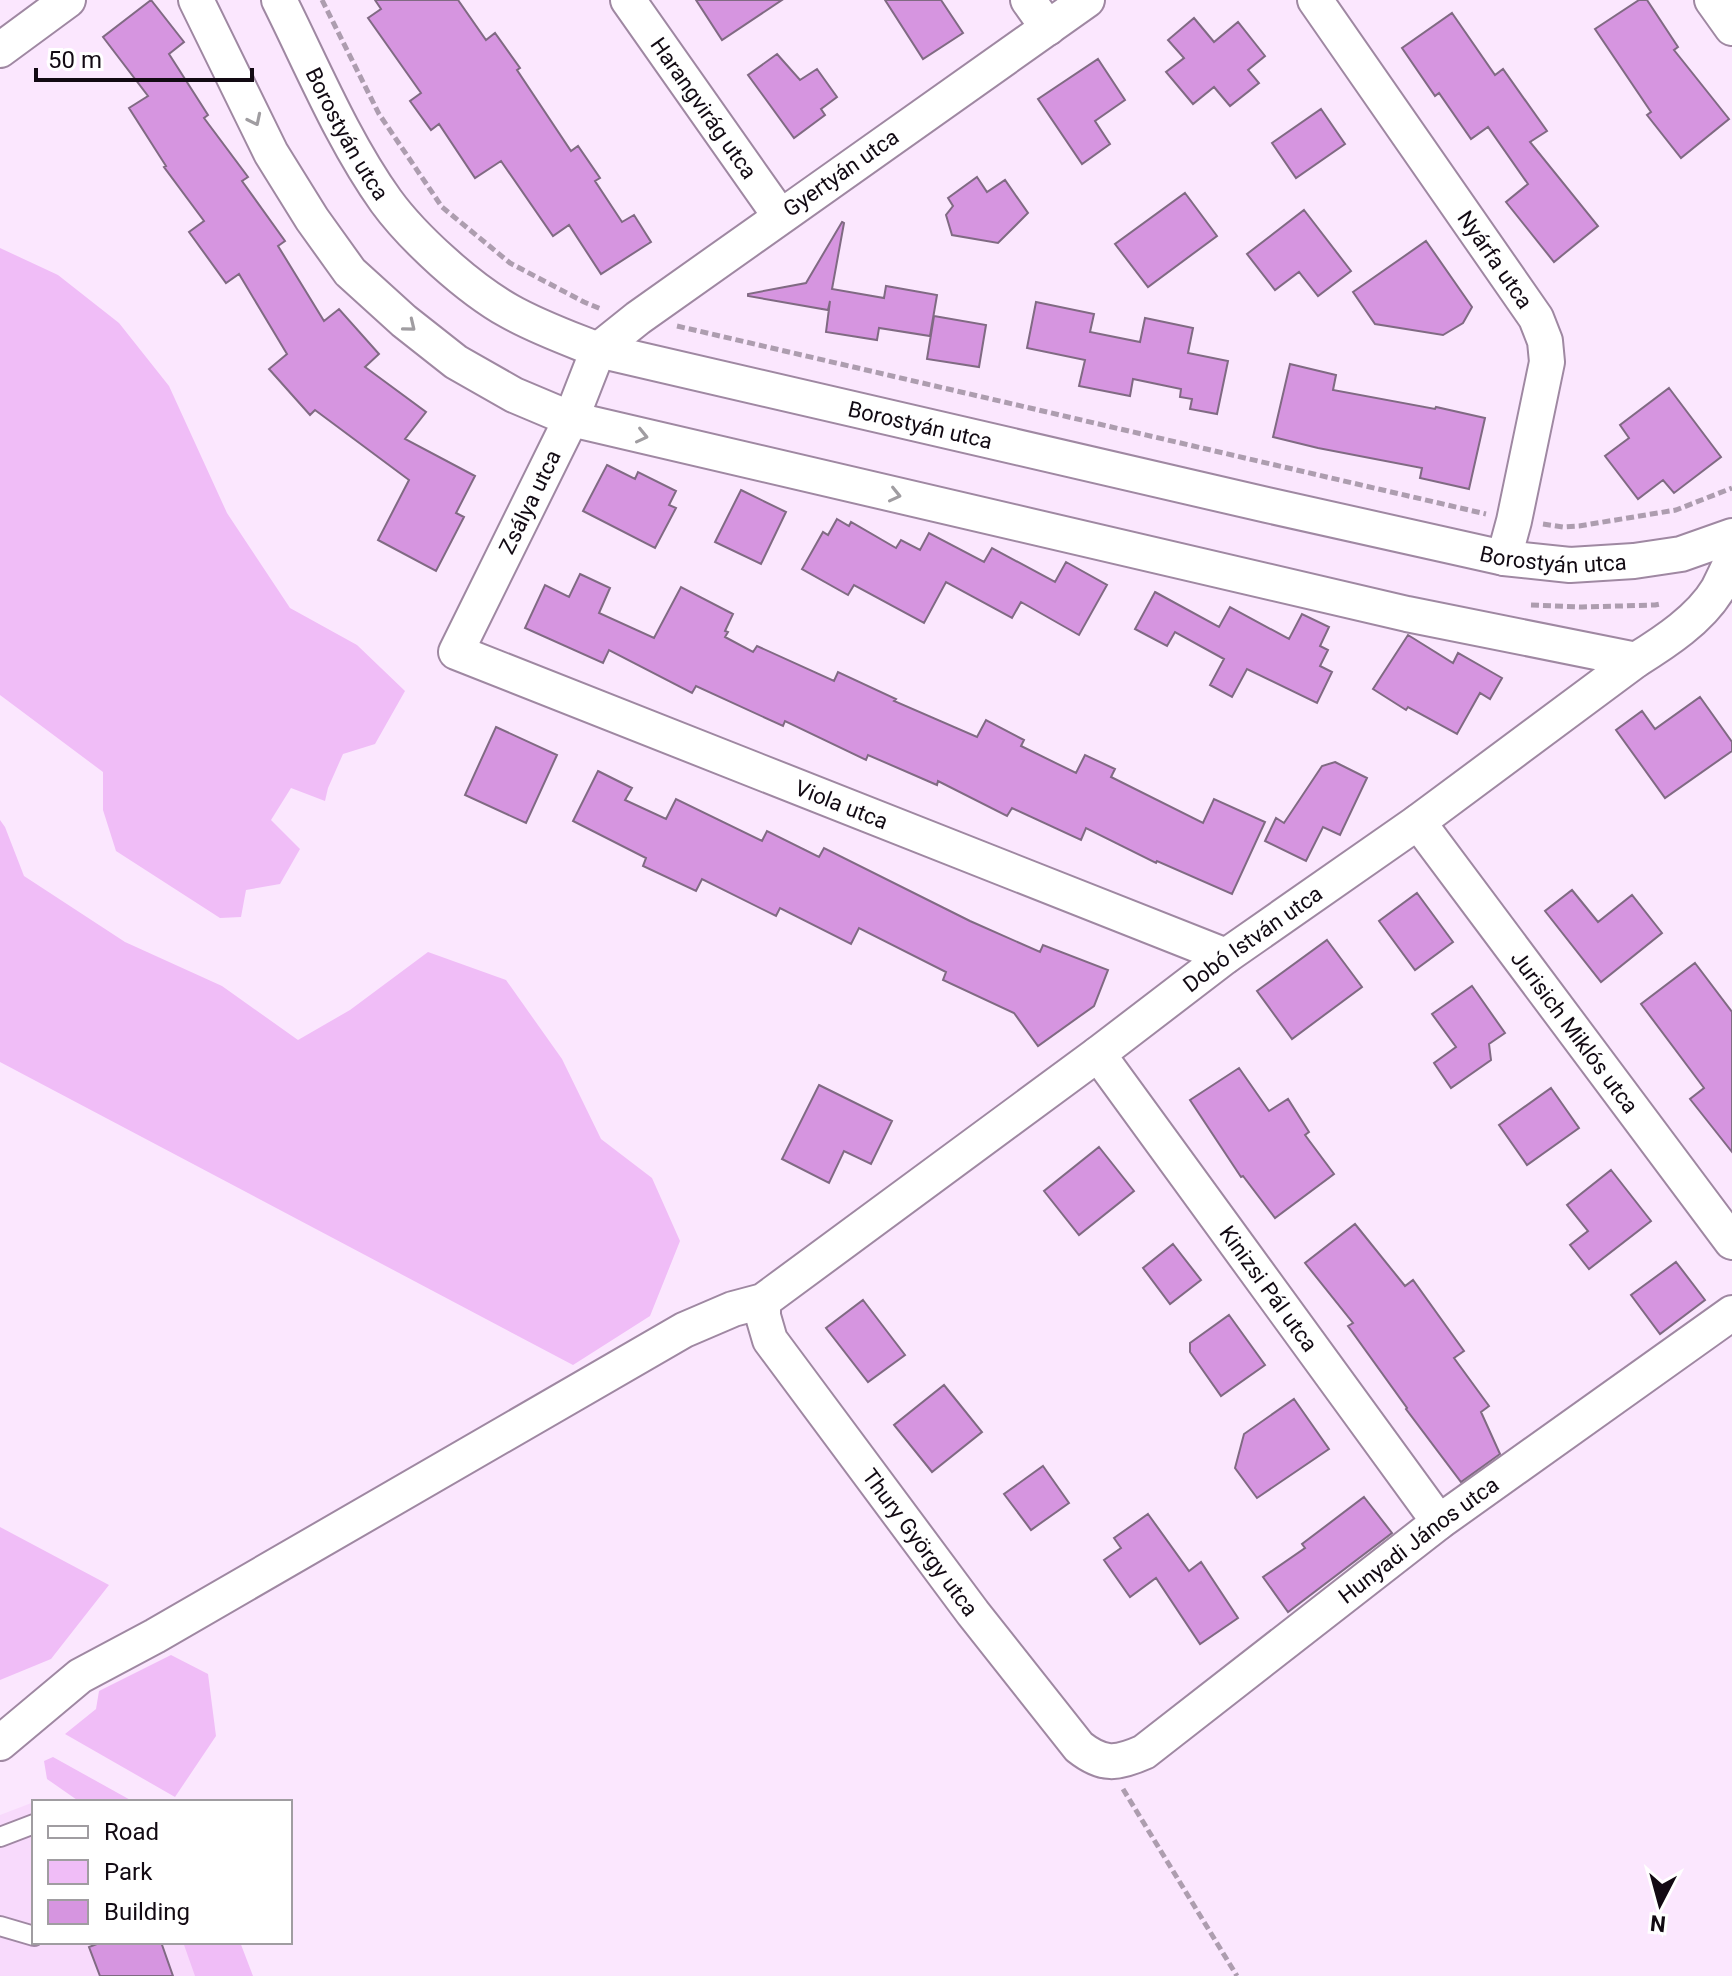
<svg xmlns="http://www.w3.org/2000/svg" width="1732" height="1976" viewBox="0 0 1732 1976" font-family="Roboto,sans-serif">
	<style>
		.built { fill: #f8dafc }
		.green { fill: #f0bdf7 }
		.building { fill: #d695e0; stroke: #806a83; stroke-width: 2 }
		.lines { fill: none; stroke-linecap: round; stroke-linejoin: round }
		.lane-casing { stroke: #9f88a2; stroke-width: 22 }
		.street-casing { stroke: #9f88a2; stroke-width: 38 }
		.path { stroke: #ad9daf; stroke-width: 5; stroke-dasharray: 8 4; stroke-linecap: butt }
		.lane { stroke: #fff; stroke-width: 18 }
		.street { stroke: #fff; stroke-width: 34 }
		.oneway { stroke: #a09da1 }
		.labels { text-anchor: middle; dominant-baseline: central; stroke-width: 6; stroke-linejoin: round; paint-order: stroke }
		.street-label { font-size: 22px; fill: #120a13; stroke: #fff }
	</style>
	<rect width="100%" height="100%" fill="#fbe7fe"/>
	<path class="built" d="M 34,1802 L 34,1942 L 208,1942 L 221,1976 L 0,1976 L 0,1815 Z"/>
	<path class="green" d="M 0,248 L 58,275 L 119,323 L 169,386 L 227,513 L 290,608 L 357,645 L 405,691 L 375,744 L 343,754 L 328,788 L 325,801 L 291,788 L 271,820 L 300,849 L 280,884 L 246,890 L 241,917 L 220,918 L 116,851 L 103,810 L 103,772 L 0,695 Z
		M 0,820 L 5,827 L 24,876 L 125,942 L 222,986 L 298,1040 L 350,1010 L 428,952 L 506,980 L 562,1059 L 601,1139 L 652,1178 L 680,1241 L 650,1316 L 573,1365 L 0,1062 Z
		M 0,1527 L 109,1585 L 51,1659 L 0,1680 Z
		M 171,1655 L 208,1674 L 216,1736 L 175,1797 L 65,1734 L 96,1709 L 99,1691 Z
		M 53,1757 L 134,1802 L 80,1802 L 47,1779 L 44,1761 Z
		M 183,1942 L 240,1942 L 253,1976 L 195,1976 Z"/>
	<path class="building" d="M 151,0 L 184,42 L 169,54 L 208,115 L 204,118 L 248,177 L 242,181 L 285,241 L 278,246 L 324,321 L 339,309 L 379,354 L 365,367 L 426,412 L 405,439 L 475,476 L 456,513 L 464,517 L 436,571 L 378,540 L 409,480 L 315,410 L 310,415 L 269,369 L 287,354 L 239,274 L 226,283 L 189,232 L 204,221 L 164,167 L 166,166 L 129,108 L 148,96 L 103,37 Z
		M 375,0 L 458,0 L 486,40 L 495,33 L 520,68 L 517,70 L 571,151 L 578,146 L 600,178 L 595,181 L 622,222 L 634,215 L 651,242 L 601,274 L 569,225 L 553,236 L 501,161 L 475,178 L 439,124 L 431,130 L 410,101 L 421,93 L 368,18 L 381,9 Z
		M 696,0 L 782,0 L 722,40 Z
		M 885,0 L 941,0 L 963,33 L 923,59 Z
		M 1639,0 L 1647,0 L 1678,47 L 1674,50 L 1729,119 L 1681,158 L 1647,115 L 1651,112 L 1595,29 Z
		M 1452,13 L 1495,75 L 1503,69 L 1547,131 L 1530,142 L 1598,226 L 1554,262 L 1506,202 L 1528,184 L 1488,127 L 1471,139 L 1439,93 L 1435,96 L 1402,48 Z
		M 1194,18 L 1214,42 L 1238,22 L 1265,56 L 1248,70 L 1259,83 L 1230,106 L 1214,87 L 1193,104 L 1166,72 L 1184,58 L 1168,40 Z
		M 777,54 L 800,80 L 817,69 L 837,97 L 821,109 L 825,115 L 794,138 L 748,75 Z
		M 1098,59 L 1125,100 L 1095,121 L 1110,144 L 1082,164 L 1038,99 Z
		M 1321,109 L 1345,144 L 1296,178 L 1272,143 Z
		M 977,177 L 987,192 L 1005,180 L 1028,213 L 998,243 L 952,235 L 946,215 L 953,206 L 948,198 Z
		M 1185,193 L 1217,236 L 1148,287 L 1115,244 Z
		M 1304,210 L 1351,271 L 1318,296 L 1299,272 L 1275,290 L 1247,254 Z
		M 842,222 L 844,223 L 832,289 L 884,298 L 886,286 L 937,295 L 930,336 L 879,328 L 877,340 L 826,332 L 830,301 L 828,310 L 748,296 L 748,294 L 806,283 Z
		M 1426,241 L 1472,307 L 1463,323 L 1443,335 L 1375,324 L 1353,292 Z
		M 1036,302 L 1094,314 L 1090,332 L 1140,342 L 1145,318 L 1193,328 L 1188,353 L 1228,361 L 1217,414 L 1190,409 L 1192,399 L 1180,397 L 1181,389 L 1133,379 L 1130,396 L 1079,386 L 1085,360 L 1027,348 Z
		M 934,316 L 986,325 L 979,367 L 927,359 Z
		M 1290,364 L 1336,375 L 1333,390 L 1435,409 L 1436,407 L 1485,418 L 1469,489 L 1420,478 L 1422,468 L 1318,448 L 1273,437 Z
		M 1669,388 L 1721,457 L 1674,493 L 1663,480 L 1638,499 L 1605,456 L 1629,438 L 1620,425 Z
		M 607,465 L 635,479 L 638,472 L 676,491 L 669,505 L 676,508 L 655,548 L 583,511 Z
		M 741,490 L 786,512 L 761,564 L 715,542 Z
		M 837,519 L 849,526 L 851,522 L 896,548 L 901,540 L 920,550 L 929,533 L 984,562 L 992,548 L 1055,582 L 1066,562 L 1107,585 L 1079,635 L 1021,602 L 1012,618 L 946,582 L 924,623 L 854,585 L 848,595 L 802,569 L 823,532 L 828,535 Z
		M 580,574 L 610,588 L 599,613 L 654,638 L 681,587 L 733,614 L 725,631 L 728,632 L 725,637 L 753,652 L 757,646 L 834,681 L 838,672 L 896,699 L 894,701 L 977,737 L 986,720 L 1024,740 L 1021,746 L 1076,773 L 1085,755 L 1115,769 L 1111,777 L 1203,823 L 1214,799 L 1265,822 L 1232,894 L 1157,861 L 1156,863 L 1086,828 L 1081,840 L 1012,808 L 1007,816 L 938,781 L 937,785 L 868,755 L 866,760 L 785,721 L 783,726 L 696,686 L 692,693 L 609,650 L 603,663 L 525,628 L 545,585 L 569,597 Z
		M 1155,592 L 1219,627 L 1230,607 L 1289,639 L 1302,614 L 1329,627 L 1320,646 L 1328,650 L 1320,666 L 1332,672 L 1317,703 L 1247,669 L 1232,697 L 1210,685 L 1224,659 L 1175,632 L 1167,646 L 1135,629 Z
		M 1408,635 L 1453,663 L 1458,653 L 1502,678 L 1490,699 L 1480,693 L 1457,734 L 1408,707 L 1406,710 L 1373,689 Z
		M 1700,697 L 1732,742 L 1732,751 L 1665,798 L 1616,730 L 1642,711 L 1655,729 Z
		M 496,727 L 557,755 L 526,823 L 465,795 Z
		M 1335,762 L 1367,778 L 1340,835 L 1323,827 L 1306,861 L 1265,841 L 1276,818 L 1284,823 L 1322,766 Z
		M 598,771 L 632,788 L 625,800 L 666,819 L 676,799 L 762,841 L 767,831 L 819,857 L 824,848 L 970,921 L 1040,952 L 1043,945 L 1108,970 L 1094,1006 L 1038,1046 L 1014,1013 L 943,980 L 946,972 L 859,928 L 851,944 L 780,908 L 776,916 L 702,879 L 696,891 L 643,866 L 646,858 L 573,821 Z
		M 1572,890 L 1598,922 L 1632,895 L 1662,933 L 1601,982 L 1545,911 Z
		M 1417,893 L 1453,942 L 1415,970 L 1379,921 Z
		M 1327,940 L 1362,987 L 1292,1039 L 1257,991 Z
		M 1695,963 L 1732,1012 L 1732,1152 L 1690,1099 L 1704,1088 L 1641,1004 Z
		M 1472,986 L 1505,1033 L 1489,1044 L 1491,1060 L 1451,1088 L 1434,1063 L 1456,1047 L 1432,1014 Z
		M 1239,1068 L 1269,1111 L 1288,1099 L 1309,1132 L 1305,1135 L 1334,1174 L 1275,1218 L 1243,1176 L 1241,1177 L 1190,1100 Z
		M 819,1085 L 892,1121 L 871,1164 L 844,1151 L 829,1183 L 782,1159 Z
		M 1551,1088 L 1579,1128 L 1527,1165 L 1499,1125 Z
		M 1099,1147 L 1134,1191 L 1079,1235 L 1044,1191 Z
		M 1611,1170 L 1651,1221 L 1589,1269 L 1570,1245 L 1588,1231 L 1567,1205 Z
		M 1355,1224 L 1405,1286 L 1413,1280 L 1464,1351 L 1454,1358 L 1489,1406 L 1481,1412 L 1500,1454 L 1461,1482 L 1406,1409 L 1407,1408 L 1348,1326 L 1353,1323 L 1305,1263 Z
		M 1173,1244 L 1201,1280 L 1170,1304 L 1143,1268 Z
		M 1676,1262 L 1705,1300 L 1660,1334 L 1631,1295 Z
		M 863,1300 L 905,1355 L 868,1382 L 826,1328 Z
		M 1229,1315 L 1265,1365 L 1221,1396 L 1190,1352 L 1190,1343 Z
		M 944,1385 L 982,1432 L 932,1472 L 894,1425 Z
		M 1294,1399 L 1329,1449 L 1257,1498 L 1235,1468 L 1244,1434 Z
		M 1043,1466 L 1069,1503 L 1031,1530 L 1004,1494 Z
		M 1364,1497 L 1392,1533 L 1288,1612 L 1263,1577 L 1305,1548 L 1302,1544 Z
		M 1148,1514 L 1189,1571 L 1201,1562 L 1238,1618 L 1200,1644 L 1156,1578 L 1130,1597 L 1104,1560 L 1121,1548 L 1114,1538 Z
		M 102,1942 L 161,1942 L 173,1976 L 100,1976 L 89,1947 Z"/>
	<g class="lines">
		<g class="lane-casing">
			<path id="lane" d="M 0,1837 L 34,1824
				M 0,1926 L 34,1936"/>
		</g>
		<g class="street-casing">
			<g id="street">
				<path d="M 196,0 L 271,153 L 312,219 L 350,272 L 404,321 L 456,362 L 514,395 L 571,419 L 1407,614 L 1636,660"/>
				<path id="s1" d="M 279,0 C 312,66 343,141 386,201 C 413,238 468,288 509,311 C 537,327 568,338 598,350 L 1267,505 L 1504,558 L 1570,565 L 1634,561 L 1681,554 L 1732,536"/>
				<path id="s2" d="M 628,0 L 780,216"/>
				<path d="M 1028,0 L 1048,28"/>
				<path id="s3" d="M 1087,0 L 638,318 L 598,350 L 571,419 L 456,652 L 1226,956"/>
				<path id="s4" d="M 1315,0 L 1536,318 L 1545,341 L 1547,362 L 1514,521 L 1504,558"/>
				<path d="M 1712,0 L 1732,28"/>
				<path d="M 0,50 L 68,0"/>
				<path id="s5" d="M 1418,822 L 1732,1242"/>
				<path id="s6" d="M 1098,1054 L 1439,1522"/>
				<path id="s7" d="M 763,1301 L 763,1316 L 770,1340 L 973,1613 L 1079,1747 C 1103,1766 1117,1764 1144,1752 L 1439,1522 L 1732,1313"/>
				<path id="s8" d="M 0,1743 L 80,1676 L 155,1636 L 684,1330 L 733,1309 L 763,1301 L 1098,1054 L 1226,956 L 1418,822 L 1636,660 C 1665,642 1700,619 1718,589 C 1722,581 1726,573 1729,566"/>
			</g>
		</g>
		<path class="path" d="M 322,0 L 379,114 L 442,207 L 510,263 L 584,302 L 601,309
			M 677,326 L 1486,514
			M 1543,524 L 1563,527 L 1579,526 L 1676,510 L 1732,488
			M 1531,605 L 1582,607 L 1655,605 L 1660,604
			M 1123,1789 L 1237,1976"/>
		<use href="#lane" class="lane"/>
		<use href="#street" class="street"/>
	</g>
	<defs><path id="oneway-chevron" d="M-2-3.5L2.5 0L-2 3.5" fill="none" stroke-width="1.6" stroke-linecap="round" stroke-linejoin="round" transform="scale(2)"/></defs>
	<g class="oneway">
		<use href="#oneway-chevron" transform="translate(255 120) rotate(64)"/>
		<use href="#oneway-chevron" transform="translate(410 326) rotate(39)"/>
		<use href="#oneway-chevron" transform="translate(642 436) rotate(13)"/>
		<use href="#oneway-chevron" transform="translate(895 495) rotate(13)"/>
	</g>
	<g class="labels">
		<g class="street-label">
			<text stroke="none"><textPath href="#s2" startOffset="132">Harangvirág utca</textPath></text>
			<text stroke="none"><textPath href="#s1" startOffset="150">Borostyán utca</textPath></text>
			<text transform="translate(841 173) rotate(-35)">Gyertyán utca</text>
			<text stroke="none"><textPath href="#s4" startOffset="316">Nyárfa utca</textPath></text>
			<text stroke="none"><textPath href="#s1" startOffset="822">Borostyán utca</textPath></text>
			<text transform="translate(530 502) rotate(-64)">Zsálya utca</text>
			<text stroke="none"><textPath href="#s1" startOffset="1470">Borostyán utca</textPath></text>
			<text stroke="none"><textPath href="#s3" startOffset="1350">Viola utca</textPath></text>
			<text stroke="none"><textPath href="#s8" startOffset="1494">Dobó István utca</textPath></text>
			<text stroke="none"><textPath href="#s5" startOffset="262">Jurisich Miklós utca</textPath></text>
			<text stroke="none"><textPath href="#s6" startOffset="290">Kinizsi Pál utca</textPath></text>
			<text stroke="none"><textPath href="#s7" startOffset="968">Hunyadi János utca</textPath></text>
			<text stroke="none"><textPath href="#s7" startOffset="292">Thury György utca</textPath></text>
		</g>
	</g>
	<rect x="32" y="1800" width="260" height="144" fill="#ffffff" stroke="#a09da1" stroke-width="2"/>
	<rect x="48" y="1826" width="40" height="12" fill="#ffffff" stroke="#a09da1" stroke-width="2"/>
	<text x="104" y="1840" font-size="24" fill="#120a13">Road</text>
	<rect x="48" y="1860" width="40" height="24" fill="#f0bdf7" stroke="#a09da1" stroke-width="2"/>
	<text x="104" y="1880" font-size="24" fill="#120a13">Park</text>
	<rect x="48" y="1900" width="40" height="24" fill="#d695e0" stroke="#a09da1" stroke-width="2"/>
	<text x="104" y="1920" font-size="24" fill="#120a13">Building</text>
	<g transform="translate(1660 1904) rotate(186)" stroke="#ffffff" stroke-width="6" paint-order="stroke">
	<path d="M0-6L14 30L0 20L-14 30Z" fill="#120a13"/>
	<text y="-12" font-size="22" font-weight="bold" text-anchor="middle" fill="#120a13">N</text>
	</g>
	<path d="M36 68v12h216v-12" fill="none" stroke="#120a13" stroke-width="4"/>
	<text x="48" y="68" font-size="24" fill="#120a13" stroke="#ffffff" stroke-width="6" paint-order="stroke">50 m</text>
</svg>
